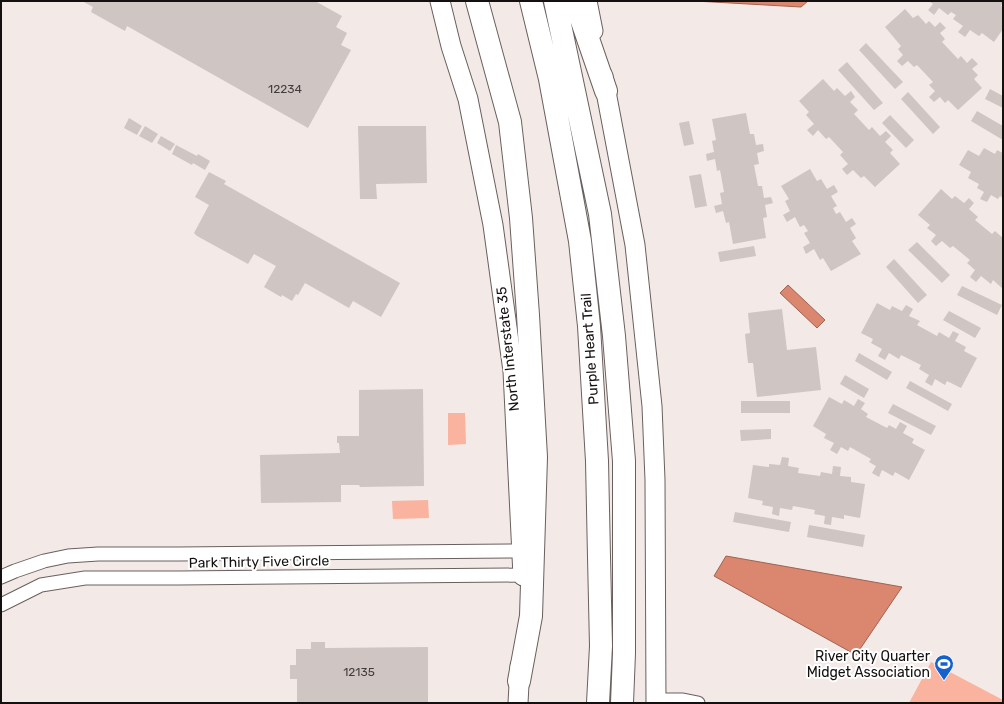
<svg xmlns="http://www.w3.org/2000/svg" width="1004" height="704" viewBox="0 0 1004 704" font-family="Rubik,sans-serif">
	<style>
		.green { fill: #fab39f }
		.water { fill: #db866e; stroke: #9f6352 }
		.building { fill: #cfc5c3 }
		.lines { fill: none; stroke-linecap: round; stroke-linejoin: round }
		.minor-casing { stroke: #69605e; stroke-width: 15 }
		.secondary-casing { stroke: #69605e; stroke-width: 21 }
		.motorway-casing { stroke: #69605e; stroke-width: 24 }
		.minor { stroke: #fff; stroke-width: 13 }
		.secondary { stroke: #fff; stroke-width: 19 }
		.motorway { stroke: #fff; stroke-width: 22 }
		.labels { text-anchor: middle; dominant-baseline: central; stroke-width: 4; stroke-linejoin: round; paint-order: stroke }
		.number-label { font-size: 12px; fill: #423d3c }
		.street-label { font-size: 14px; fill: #13100f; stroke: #fff }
		.poi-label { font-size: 14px; fill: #13100f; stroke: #fff; text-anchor: end }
	</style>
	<rect width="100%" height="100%" fill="#f3e9e7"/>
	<path class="green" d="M 448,413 L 465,413 L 466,444 L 448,445 Z
		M 428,500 L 429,518 L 393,519 L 392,501 Z
		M 931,662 L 1003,700 L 1003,703 L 909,703 Z"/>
	<path class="water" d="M 695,1 L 808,1 L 801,7 Z
		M 788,285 L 825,320 L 817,328 L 780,293 Z
		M 726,556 L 902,587 L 856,655 L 714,576 Z"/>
	<path class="building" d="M 82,1 L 315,1 L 342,16 L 336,27 L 347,33 L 341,45 L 351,50 L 308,128 L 127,26 L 125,31 L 91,12 L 93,7 Z
		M 929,1 L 1002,1 L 1003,2 L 1001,6 L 1003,7 L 1003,29 L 994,42 L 982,33 L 979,36 L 970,30 L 965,37 L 958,32 L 963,26 L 953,19 L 956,15 L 951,12 L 948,15 L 939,8 L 934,15 L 928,10 L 933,4 Z
		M 905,9 L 913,18 L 918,15 L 926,24 L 929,21 L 935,27 L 940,22 L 946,28 L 940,33 L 945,39 L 942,42 L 958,59 L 961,56 L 967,63 L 972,58 L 978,64 L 972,69 L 978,75 L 974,79 L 982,88 L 958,110 L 948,100 L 945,103 L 940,97 L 934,102 L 929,97 L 935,91 L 929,85 L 933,82 L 917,65 L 914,67 L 908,61 L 902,66 L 897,61 L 903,55 L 898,49 L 901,46 L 885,27 Z
		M 866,43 L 903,82 L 895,89 L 859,50 Z
		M 847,62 L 883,103 L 874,110 L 838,70 Z
		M 823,79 L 834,91 L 837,88 L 845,96 L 851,91 L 855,97 L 850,102 L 858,110 L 854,114 L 869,130 L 872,127 L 880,136 L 886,131 L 891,136 L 885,142 L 893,150 L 890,153 L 900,164 L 875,187 L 864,176 L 861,178 L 853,170 L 847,175 L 842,169 L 848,164 L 840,155 L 843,152 L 829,137 L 826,139 L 818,130 L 813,136 L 807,130 L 814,124 L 806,115 L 809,112 L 799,101 Z
		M 990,89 L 1003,96 L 1003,108 L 985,99 Z
		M 908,92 L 940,127 L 933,134 L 901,99 Z
		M 977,111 L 1003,126 L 1003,140 L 971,121 Z
		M 746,113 L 750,134 L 754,134 L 756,145 L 763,144 L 764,151 L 757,153 L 759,164 L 754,165 L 758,186 L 762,186 L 764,198 L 771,197 L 773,203 L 765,205 L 767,217 L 763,218 L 766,238 L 733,244 L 729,222 L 726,223 L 723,211 L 716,213 L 714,206 L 722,204 L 720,193 L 724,192 L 720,170 L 717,171 L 715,159 L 707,161 L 706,154 L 714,152 L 712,141 L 716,140 L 712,119 Z
		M 890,115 L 914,140 L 906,148 L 882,123 Z
		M 129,118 L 142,126 L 137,135 L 124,128 Z
		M 689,121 L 694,144 L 684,146 L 679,123 Z
		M 145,126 L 158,134 L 152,143 L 139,136 Z
		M 358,126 L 426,126 L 427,183 L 376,184 L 377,199 L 360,199 Z
		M 161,136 L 175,144 L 170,151 L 157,143 Z
		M 176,145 L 197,156 L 198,154 L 210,161 L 205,170 L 193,163 L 192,165 L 172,154 Z
		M 984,148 L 995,154 L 997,150 L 1003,153 L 1003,198 L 1000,196 L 998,199 L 991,195 L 987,202 L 980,199 L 984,192 L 977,188 L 979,184 L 968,178 L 971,172 L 959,165 L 968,150 L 979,156 Z
		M 810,169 L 817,181 L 821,179 L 827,189 L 834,185 L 838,192 L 831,196 L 837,206 L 833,208 L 836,214 L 840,212 L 846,222 L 852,218 L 856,224 L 850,228 L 856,238 L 852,241 L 861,254 L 831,271 L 823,258 L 820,260 L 814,249 L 806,254 L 803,247 L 810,243 L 804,233 L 808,231 L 804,225 L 800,227 L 795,217 L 787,222 L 783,215 L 790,211 L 785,201 L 789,199 L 781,186 Z
		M 209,172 L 226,181 L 224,184 L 400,283 L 381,317 L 353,301 L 349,308 L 305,283 L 298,295 L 296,294 L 292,301 L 282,295 L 281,297 L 264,287 L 276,266 L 254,254 L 248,264 L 197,236 L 194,233 L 209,205 L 195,197 Z
		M 701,174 L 707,206 L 695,208 L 689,176 Z
		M 941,189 L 952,199 L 955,196 L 964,203 L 969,198 L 974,203 L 969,209 L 978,217 L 975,220 L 992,234 L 995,231 L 1003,238 L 1003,289 L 993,280 L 991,284 L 981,276 L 976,282 L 970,277 L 975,270 L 967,263 L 970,260 L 953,246 L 950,248 L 942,241 L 936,246 L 931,241 L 936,235 L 927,228 L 930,225 L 918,215 Z
		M 917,242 L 950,275 L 942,283 L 908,250 Z
		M 754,246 L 756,256 L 720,262 L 718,252 Z
		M 894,259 L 927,295 L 918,303 L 886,267 Z
		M 962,286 L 1002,305 L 997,315 L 957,295 Z
		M 877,303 L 890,310 L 892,306 L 902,311 L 906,305 L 913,309 L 909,316 L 920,321 L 917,325 L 937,336 L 939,332 L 949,338 L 953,331 L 959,334 L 955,341 L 966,347 L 964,351 L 977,358 L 961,388 L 947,381 L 945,385 L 935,379 L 932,386 L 925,382 L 929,375 L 919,369 L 921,365 L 901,355 L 899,359 L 889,353 L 885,360 L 878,356 L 882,349 L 871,343 L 873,339 L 861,333 Z
		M 782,309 L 787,350 L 816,347 L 821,390 L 757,397 L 753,363 L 748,363 L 745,334 L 750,333 L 748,313 Z
		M 949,311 L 981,328 L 975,338 L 943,320 Z
		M 859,353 L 892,372 L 887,380 L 855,361 Z
		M 845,375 L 869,389 L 864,398 L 840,384 Z
		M 910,381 L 952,404 L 948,411 L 906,388 Z
		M 423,389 L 424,486 L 360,487 L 359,485 L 341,485 L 341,502 L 261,503 L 260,455 L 340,453 L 339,443 L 337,443 L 337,436 L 359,436 L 359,390 Z
		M 829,397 L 842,404 L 844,400 L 854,406 L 858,399 L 865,403 L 861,409 L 868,414 L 866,417 L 887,428 L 889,425 L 896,429 L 900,422 L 907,426 L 903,433 L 914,439 L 912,443 L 925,450 L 909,480 L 895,472 L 893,476 L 882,470 L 879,477 L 872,473 L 876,466 L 869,462 L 871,459 L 850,447 L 848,451 L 841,447 L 837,454 L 830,450 L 834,443 L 824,438 L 826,434 L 813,426 Z
		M 741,401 L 790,401 L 790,413 L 741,413 Z
		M 893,404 L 936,426 L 931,435 L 888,413 Z
		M 771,429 L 771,439 L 741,441 L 740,430 Z
		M 782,457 L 789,458 L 788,466 L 799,468 L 798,473 L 820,476 L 821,472 L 832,474 L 833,466 L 841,467 L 840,476 L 851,477 L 851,482 L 865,484 L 860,518 L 844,515 L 844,519 L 832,517 L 831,525 L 824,524 L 825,516 L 814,514 L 815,510 L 793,506 L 792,510 L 780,508 L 779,516 L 772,514 L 773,507 L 762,505 L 763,501 L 748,498 L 753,465 L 769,467 L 769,464 L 780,465 Z
		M 735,512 L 791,522 L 789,532 L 733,522 Z
		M 809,525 L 865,535 L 863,547 L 807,537 Z
		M 311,642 L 325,642 L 325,648 L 428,647 L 428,703 L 297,703 L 297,679 L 290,679 L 290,665 L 296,665 L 296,649 L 311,649 Z"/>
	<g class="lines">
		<g class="minor-casing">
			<path id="minor" d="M 1,577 L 15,571 L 44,561 L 68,556 L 98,554 L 179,554 L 522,551
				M 1,605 L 41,585 L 85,578 L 179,578 L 524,575
				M 656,700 L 683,700 L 698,703"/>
		</g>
		<g class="secondary-casing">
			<path id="secondary" d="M 440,1 L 451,46 L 468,99 L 493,225 L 513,371 L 523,576
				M 587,1 L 593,31
				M 603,76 L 635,245 L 652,406 L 655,480 L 656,703
				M 518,703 L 520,666"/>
		</g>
		<g class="motorway-casing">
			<path id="motorway" d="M 477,1 L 510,122 L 521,218 L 528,315 L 536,457 L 531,616 L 519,681
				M 531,1 L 550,79 L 580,241 L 589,326 L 597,461 L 599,557 L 601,646 L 598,703
				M 555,1 L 600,214 L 614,336 L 624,461 L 624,653 L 622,703
				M 575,1 L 606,91"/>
		</g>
		<use href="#minor" class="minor"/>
		<use href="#secondary" class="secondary"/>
		<use href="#motorway" class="motorway"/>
	</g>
	<defs>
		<g id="stadium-pin" transform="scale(1)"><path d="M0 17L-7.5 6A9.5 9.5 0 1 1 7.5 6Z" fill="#1761cc" stroke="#fff"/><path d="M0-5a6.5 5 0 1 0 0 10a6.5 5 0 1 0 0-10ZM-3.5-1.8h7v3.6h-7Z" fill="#fff"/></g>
	</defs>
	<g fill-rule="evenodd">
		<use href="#stadium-pin" x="944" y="664"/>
	</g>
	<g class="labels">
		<g class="number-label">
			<text x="285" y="89">12234</text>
			<text x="359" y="672">12135</text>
		</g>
		<g class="street-label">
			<text transform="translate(508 349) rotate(-96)">North Interstate 35</text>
			<text transform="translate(590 349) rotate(-94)">Purple Heart Trail</text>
			<text transform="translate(259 562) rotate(-1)">Park Thirty Five Circle</text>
		</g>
		<g class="poi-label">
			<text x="930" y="656">River City Quarter<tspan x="930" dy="16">Midget Association</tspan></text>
		</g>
	</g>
	<rect width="1004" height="704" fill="none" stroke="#13100f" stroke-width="4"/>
</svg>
